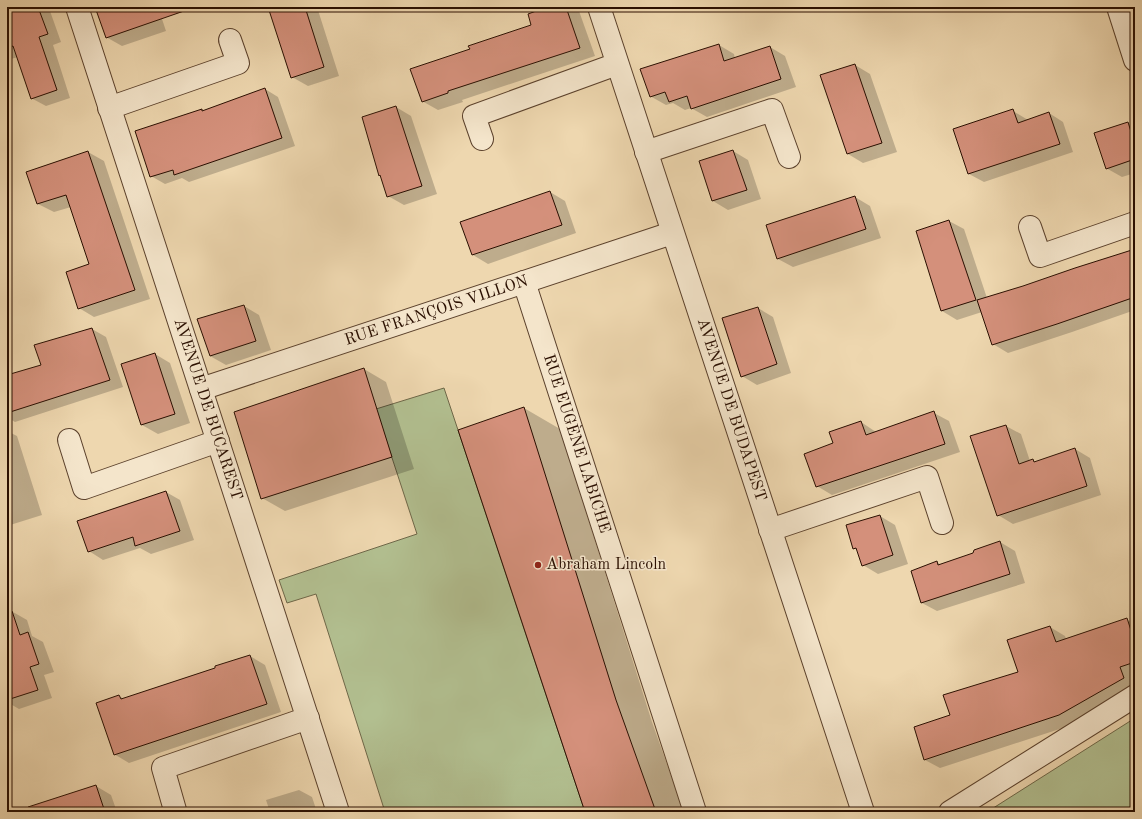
<svg xmlns="http://www.w3.org/2000/svg" width="1142" height="819" viewBox="0 0 1142 819" font-family="'Old Standard TT',serif">
	<style>
		.green { fill: #b2bf90; stroke: #6e6748 }
		.shadow { fill: #0003 }
		.building { fill: #d4907b; stroke: #2a0f01 }
		.lines { fill: none; stroke-linecap: round; stroke-linejoin: round }
		.minor-casing { stroke: #5b412c; stroke-width: 24 }
		.minor { stroke: #f4e5cb; stroke-width: 22 }
		.poi-dot { fill: #8f2418; stroke: #f4e5cb; stroke-width: 1.5 }
		.labels { text-anchor: middle; dominant-baseline: central; stroke-width: 3; stroke-linejoin: round; paint-order: stroke }
		.street-label { font-size: 16px; fill: #2a0f01; stroke: #f4e5cb }
		.poi-label { font-size: 16px; fill: #2a0f01; stroke: #f4e5cb; text-anchor: start }
	</style>
	<rect width="100%" height="100%" fill="#eed7af"/>
	<filter id="stains"><feTurbulence type="fractalNoise" baseFrequency=".005" numOctaves="4"/><feColorMatrix values="0 0 0 0 .2 0 0 0 0 .09 0 0 0 0 .02 0 0 0 .5 -.17"/></filter>
	<radialGradient id="worn" r=".72"><stop offset=".6" stop-color="#630" stop-opacity="0"/><stop offset="1" stop-color="#630" stop-opacity=".3"/></radialGradient>
	<path class="green" d="M 444,388 L 458,430 L 585,812 L 385,812 L 316,594 L 287,603 L 279,580 L 417,534 L 376,409 Z
		M 1135,718 L 1135,812 L 987,812 Z"/>
	<path class="shadow" d="M 21,7 L 44,7 L 50,11 L 61,42 L 53,45 L 70,98 L 46,106 L 31,98 L 18,57 L 7,60 L 7,11 Z
		M 96,7 L 158,7 L 166,31 L 122,46 L 106,37 Z
		M 269,7 L 317,7 L 339,76 L 308,86 L 292,77 Z
		M 550,7 L 572,7 L 579,11 L 595,56 L 462,100 L 463,102 L 438,110 L 422,101 L 471,50 L 532,26 Z
		M 719,45 L 734,54 L 735,59 L 770,47 L 785,56 L 796,87 L 707,117 L 691,108 L 685,110 L 673,103 L 666,105 L 650,96 Z
		M 855,65 L 870,74 L 897,152 L 863,163 L 848,154 Z
		M 265,89 L 278,97 L 295,146 L 189,182 L 182,178 L 165,184 L 151,176 L 201,110 L 204,112 Z
		M 396,107 L 411,116 L 437,194 L 404,205 L 388,196 Z
		M 1013,111 L 1028,120 L 1049,113 L 1063,122 L 1073,152 L 984,182 L 969,174 Z
		M 1127,123 L 1135,128 L 1135,173 L 1122,177 L 1106,168 Z
		M 733,151 L 748,160 L 761,199 L 728,210 L 713,201 L 700,162 Z
		M 88,152 L 104,161 L 150,299 L 94,317 L 79,308 L 90,265 L 71,207 L 54,212 L 38,204 Z
		M 550,192 L 565,201 L 576,233 L 488,264 L 473,255 Z
		M 855,197 L 870,206 L 881,238 L 793,267 L 778,259 Z
		M 949,221 L 964,229 L 987,298 L 1135,250 L 1135,310 L 1072,332 L 1008,353 L 993,344 L 982,312 L 957,320 L 942,311 Z
		M 244,306 L 259,315 L 271,350 L 226,365 L 210,356 Z
		M 758,308 L 773,317 L 791,373 L 757,385 L 742,376 Z
		M 92,329 L 106,337 L 123,387 L 15,422 L 7,417 L 7,376 L 42,365 L 36,345 Z
		M 155,354 L 170,363 L 190,423 L 158,434 L 142,425 L 122,365 Z
		M 364,369 L 386,382 L 414,469 L 285,511 L 262,498 Z
		M 524,408 L 560,429 L 652,722 L 684,812 L 586,812 Z
		M 934,413 L 949,421 L 960,452 L 832,495 L 817,486 L 834,444 L 861,422 L 876,432 Z
		M 1006,426 L 1021,434 L 1030,461 L 1033,460 L 1036,463 L 1075,449 L 1090,458 L 1101,495 L 1013,524 L 998,515 L 971,436 Z
		M 7,431 L 17,436 L 42,515 L 7,526 Z
		M 166,492 L 180,500 L 194,540 L 151,554 L 140,548 L 103,560 L 89,551 Z
		M 880,516 L 895,525 L 908,564 L 878,574 L 863,565 L 858,550 L 854,548 Z
		M 1000,542 L 1015,551 L 1025,583 L 937,611 L 922,603 L 937,562 L 941,565 L 974,554 Z
		M 13,612 L 27,620 L 32,636 L 43,642 L 54,672 L 44,675 L 52,698 L 19,709 L 7,702 L 7,613 Z
		M 1126,619 L 1135,624 L 1135,689 L 1075,724 L 940,768 L 925,760 L 1019,673 L 1050,627 L 1065,636 L 1066,639 Z
		M 250,656 L 265,665 L 281,712 L 129,763 L 114,754 L 119,696 L 124,699 Z
		M 96,786 L 111,795 L 117,812 L 69,812 Z
		M 299,790 L 312,797 L 317,812 L 270,812 L 266,800 Z"/>
	<path class="building" d="M 7,7 L 38,7 L 48,34 L 39,37 L 57,90 L 31,99 L 13,46 L 7,48 Z
		M 95,7 L 183,7 L 184,11 L 106,38 Z
		M 268,7 L 305,7 L 324,67 L 291,78 Z
		M 547,7 L 566,7 L 580,48 L 448,91 L 448,93 L 422,102 L 410,69 L 470,49 L 468,46 L 531,25 L 528,14 Z
		M 719,44 L 724,61 L 770,46 L 781,79 L 691,109 L 687,96 L 669,102 L 665,92 L 650,97 L 640,69 Z
		M 855,64 L 882,143 L 847,154 L 820,75 Z
		M 265,88 L 282,138 L 174,175 L 173,170 L 150,177 L 135,131 L 202,109 L 202,111 Z
		M 396,106 L 422,186 L 387,197 L 380,175 L 379,176 L 362,117 Z
		M 1013,109 L 1018,123 L 1049,112 L 1060,144 L 968,174 L 953,129 Z
		M 1128,122 L 1135,145 L 1135,159 L 1106,169 L 1094,133 Z
		M 733,150 L 747,190 L 712,201 L 699,161 Z
		M 88,151 L 135,290 L 78,309 L 66,272 L 89,264 L 66,195 L 37,204 L 26,172 Z
		M 550,191 L 562,225 L 472,255 L 460,222 Z
		M 855,196 L 866,229 L 777,259 L 766,225 Z
		M 949,220 L 976,300 L 941,311 L 916,231 Z
		M 1135,249 L 1135,297 L 1057,324 L 992,345 L 977,300 L 1023,286 L 1075,268 Z
		M 244,305 L 256,341 L 210,356 L 197,319 Z
		M 758,307 L 777,364 L 741,377 L 722,318 Z
		M 92,328 L 110,380 L 7,413 L 7,375 L 41,365 L 34,345 Z
		M 155,353 L 175,414 L 141,425 L 121,364 Z
		M 364,368 L 392,457 L 261,499 L 234,412 Z
		M 524,407 L 616,700 L 656,812 L 585,812 L 458,430 Z
		M 934,411 L 945,444 L 816,487 L 804,454 L 833,443 L 829,432 L 861,421 L 866,435 Z
		M 1006,425 L 1019,464 L 1033,459 L 1034,462 L 1075,448 L 1087,486 L 997,516 L 970,436 Z
		M 166,491 L 180,531 L 135,546 L 133,537 L 88,552 L 77,521 Z
		M 880,515 L 893,555 L 862,566 L 856,548 L 853,549 L 846,525 Z
		M 1000,541 L 1010,574 L 921,603 L 911,571 L 937,561 L 938,565 L 973,553 L 974,550 Z
		M 12,611 L 20,635 L 28,632 L 39,664 L 30,667 L 38,690 L 7,700 L 7,612 Z
		M 1127,618 L 1135,643 L 1135,662 L 1120,667 L 1124,678 L 1059,715 L 924,760 L 914,727 L 950,715 L 943,695 L 1018,672 L 1007,640 L 1050,626 L 1056,642 Z
		M 250,655 L 267,704 L 114,755 L 96,703 L 119,695 L 121,699 L 215,668 L 215,666 Z
		M 96,785 L 105,812 L 29,812 L 28,807 Z"/>
	<g class="lines">
		<g class="minor-casing">
			<g id="minor">
				<path id="s1" d="M 77,7 L 338,812"/>
				<path id="s2" d="M 599,7 L 863,812"/>
				<path d="M 1118,7 L 1135,60"/>
				<path d="M 109,108 L 238,63 L 230,40"/>
				<path d="M 482,139 L 474,116 L 617,64"/>
				<path d="M 646,152 L 772,110 L 789,157"/>
				<path d="M 1030,227 L 1040,256 L 1135,223"/>
				<path id="s3" d="M 524,282 L 695,812"/>
				<path id="s4" d="M 201,389 L 672,233"/>
				<path d="M 69,440 L 84,488 L 218,441"/>
				<path d="M 770,530 L 927,477 L 942,523"/>
				<path d="M 175,810 L 163,768 L 308,718"/>
				<path d="M 950,812 L 1135,696"/>
			</g>
		</g>
		<use href="#minor" class="minor"/>
	</g>
	<circle class="poi-dot" cx="538" cy="565" r="4"/>
	<g class="labels">
		<g class="street-label">
			<text stroke="none"><textPath href="#s4" startOffset="248">RUE FRANÇOIS VILLON</textPath></text>
			<text stroke="none"><textPath href="#s1" startOffset="423">AVENUE DE BUCAREST</textPath></text>
			<text stroke="none"><textPath href="#s2" startOffset="424">AVENUE DE BUDAPEST</textPath></text>
			<text stroke="none"><textPath href="#s3" startOffset="170">RUE EUGÈNE LABICHE</textPath></text>
		</g>
		<g class="poi-label">
			<text x="546" y="565">Abraham Lincoln</text>
		</g>
	</g>
	<rect width="1142" height="819" fill="none" stroke="#eed7af" stroke-width="24"/>
	<rect x="8" y="8" width="1126" height="803" fill="none" stroke="#2a0f01" stroke-width="2"/>
	<rect x="12" y="12" width="1118" height="795" fill="none" stroke="#2a0f01"/>
	<rect width="100%" height="100%" filter="url(#stains)"/>
	<rect width="100%" height="100%" fill="url(#worn)"/>
</svg>
